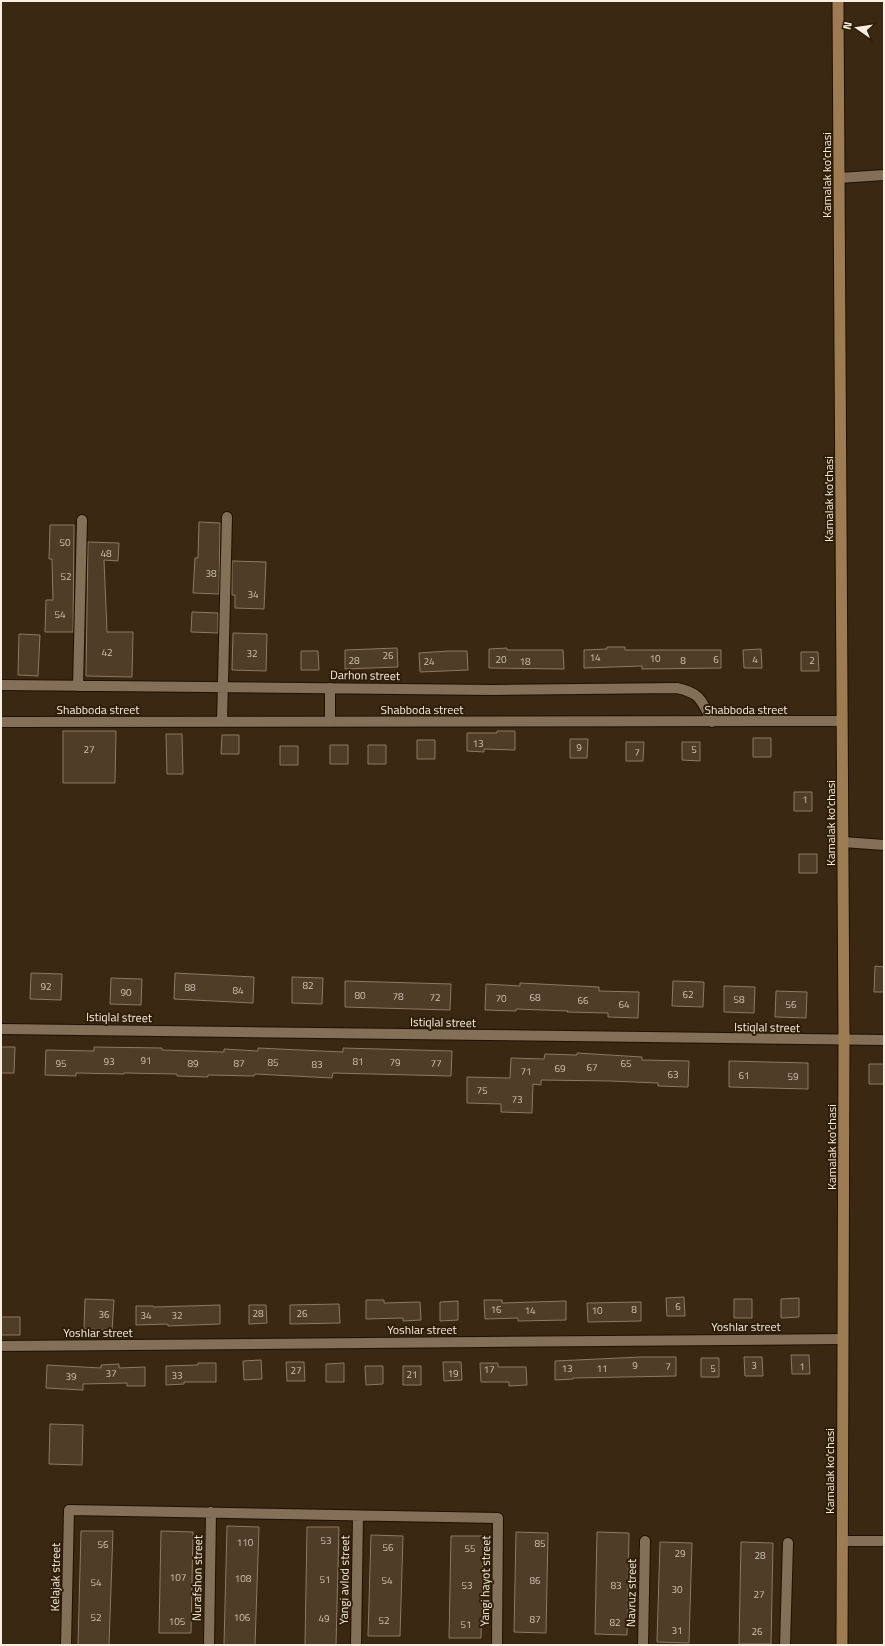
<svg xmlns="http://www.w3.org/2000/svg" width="885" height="1646" viewBox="0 0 885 1646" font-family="'Titillium Web',sans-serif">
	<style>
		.building { fill: #4f3d27; stroke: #8e7961 }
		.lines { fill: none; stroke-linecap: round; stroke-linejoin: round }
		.minor-casing { stroke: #201000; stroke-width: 12 }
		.secondary-casing { stroke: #201000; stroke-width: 13 }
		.minor { stroke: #847058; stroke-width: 10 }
		.secondary { stroke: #9d7c53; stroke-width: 11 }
		.labels { text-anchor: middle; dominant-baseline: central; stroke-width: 4; stroke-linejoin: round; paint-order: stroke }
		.number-label { font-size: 10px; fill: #cfc2b2 }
		.street-label { font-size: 12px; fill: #faeee1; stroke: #2f1e08 }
	</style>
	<rect width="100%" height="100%" fill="#3a2812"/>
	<path class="building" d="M 199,522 L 220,523 L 219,594 L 193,593 L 195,558 L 198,558 Z
		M 50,525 L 74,525 L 73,632 L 45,632 L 46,600 L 53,600 L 52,559 L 49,559 Z
		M 88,542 L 119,543 L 118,561 L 104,560 L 107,632 L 133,632 L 132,677 L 86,676 Z
		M 232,561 L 266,562 L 264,609 L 235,608 L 235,595 L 232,595 Z
		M 192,612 L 218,613 L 218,633 L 191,632 Z
		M 233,633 L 267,634 L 266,671 L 232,670 Z
		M 19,634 L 40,635 L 38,676 L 18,675 Z
		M 607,647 L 625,647 L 625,650 L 721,650 L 721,668 L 642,669 L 642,666 L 584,668 L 584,650 L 607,649 Z
		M 397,648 L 398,667 L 345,669 L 345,650 Z
		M 507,648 L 507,650 L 563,650 L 564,669 L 489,668 L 489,649 Z
		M 761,649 L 762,668 L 744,668 L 743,650 Z
		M 301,651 L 318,651 L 319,670 L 301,670 Z
		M 449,651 L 467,651 L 468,670 L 420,672 L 419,653 Z
		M 801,652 L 818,652 L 819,671 L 801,671 Z
		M 63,731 L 116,731 L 115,783 L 63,783 Z
		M 497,731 L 515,731 L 515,750 L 484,749 L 484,752 L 467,751 L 467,733 L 497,733 Z
		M 166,734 L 182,734 L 183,774 L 167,774 Z
		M 222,735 L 239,735 L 239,754 L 221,754 Z
		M 753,738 L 771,738 L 771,757 L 753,757 Z
		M 570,739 L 588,739 L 587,758 L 570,758 Z
		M 417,740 L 435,740 L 435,759 L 417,759 Z
		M 626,742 L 644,742 L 643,761 L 626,761 Z
		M 682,742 L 700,742 L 700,761 L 682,760 Z
		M 330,745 L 348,745 L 348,764 L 330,764 Z
		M 368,745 L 386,745 L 386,764 L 368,764 Z
		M 280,746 L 298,746 L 298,765 L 280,765 Z
		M 794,792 L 812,792 L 812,811 L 794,811 Z
		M 799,854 L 817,854 L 817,873 L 799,873 Z
		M 875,966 L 884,967 L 884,992 L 874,992 Z
		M 31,973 L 62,974 L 61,1000 L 30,999 Z
		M 175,973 L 254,977 L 253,1003 L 174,999 Z
		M 292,977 L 323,978 L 322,1004 L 292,1003 Z
		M 111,978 L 142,979 L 141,1005 L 110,1004 Z
		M 345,981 L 451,984 L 450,1010 L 345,1007 Z
		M 673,981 L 704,982 L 703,1007 L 672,1006 Z
		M 520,983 L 599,987 L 599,991 L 639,992 L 638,1018 L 608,1017 L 608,1013 L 567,1012 L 568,1011 L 516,1009 L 516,1011 L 485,1010 L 486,984 L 520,986 Z
		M 724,986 L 755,987 L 754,1013 L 724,1012 Z
		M 776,991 L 807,992 L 806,1018 L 775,1017 Z
		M 1,1047 L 15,1047 L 14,1073 L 1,1073 Z
		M 94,1047 L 162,1048 L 162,1050 L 224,1052 L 224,1049 L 258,1051 L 258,1048 L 343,1052 L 343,1048 L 452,1051 L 451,1076 L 333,1073 L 332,1078 L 255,1074 L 254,1076 L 208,1075 L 208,1077 L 177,1076 L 177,1074 L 124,1073 L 124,1074 L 76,1073 L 76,1076 L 45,1075 L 46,1050 L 94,1051 Z
		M 577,1053 L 642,1057 L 642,1060 L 689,1061 L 688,1087 L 658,1086 L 658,1083 L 610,1081 L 541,1080 L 541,1085 L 533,1084 L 532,1113 L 501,1112 L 501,1104 L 467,1103 L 467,1077 L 510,1078 L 511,1058 L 544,1059 L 545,1054 L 577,1055 Z
		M 729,1061 L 808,1063 L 808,1089 L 729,1087 Z
		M 869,1064 L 884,1064 L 884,1084 L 869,1084 Z
		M 684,1297 L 685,1316 L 667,1316 L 666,1298 Z
		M 799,1298 L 799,1317 L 781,1318 L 781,1299 Z
		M 85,1299 L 114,1300 L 112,1330 L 84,1329 Z
		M 734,1299 L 752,1299 L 752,1318 L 734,1318 Z
		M 366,1300 L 384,1300 L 384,1303 L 420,1302 L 421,1320 L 403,1321 L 403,1318 L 366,1319 Z
		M 484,1300 L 502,1300 L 502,1303 L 566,1301 L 566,1320 L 518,1321 L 518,1318 L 485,1319 Z
		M 458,1301 L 458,1320 L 440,1321 L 440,1302 Z
		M 641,1302 L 641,1321 L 588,1322 L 587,1303 Z
		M 339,1304 L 340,1323 L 290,1324 L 290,1305 Z
		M 220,1305 L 220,1324 L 168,1326 L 168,1324 L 136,1325 L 136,1306 L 153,1306 L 154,1307 Z
		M 249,1305 L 266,1305 L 267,1323 L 249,1324 Z
		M 1,1317 L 20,1317 L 20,1335 L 1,1335 Z
		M 791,1355 L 809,1355 L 810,1374 L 792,1374 Z
		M 641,1357 L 676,1357 L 676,1376 L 573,1378 L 573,1379 L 555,1380 L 555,1361 Z
		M 744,1357 L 762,1357 L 763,1376 L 745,1376 Z
		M 701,1358 L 719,1358 L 719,1377 L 701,1377 Z
		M 261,1360 L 262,1379 L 244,1380 L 243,1361 Z
		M 286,1362 L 304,1362 L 305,1381 L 287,1381 Z
		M 443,1362 L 461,1362 L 462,1380 L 444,1381 Z
		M 198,1363 L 216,1363 L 216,1382 L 184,1382 L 184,1384 L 166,1385 L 166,1366 L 198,1365 Z
		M 344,1363 L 344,1382 L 326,1382 L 326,1364 Z
		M 480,1363 L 498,1363 L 498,1367 L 526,1367 L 527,1385 L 509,1386 L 509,1382 L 481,1382 Z
		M 119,1364 L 119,1368 L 145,1367 L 145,1386 L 127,1386 L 127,1383 L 83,1384 L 83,1390 L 46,1388 L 47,1365 L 101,1368 L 101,1365 Z
		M 365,1366 L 383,1366 L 383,1384 L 366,1385 Z
		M 403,1366 L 421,1366 L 421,1385 L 403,1385 Z
		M 50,1424 L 83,1425 L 82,1465 L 49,1464 Z
		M 227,1526 L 259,1527 L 255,1645 L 224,1645 Z
		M 307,1527 L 339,1527 L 336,1645 L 305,1645 Z
		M 81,1531 L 113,1531 L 109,1645 L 78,1645 Z
		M 161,1531 L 193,1532 L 191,1633 L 159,1633 Z
		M 516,1532 L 548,1533 L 546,1633 L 514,1632 Z
		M 597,1532 L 629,1533 L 627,1635 L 595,1634 Z
		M 371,1535 L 403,1536 L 400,1636 L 368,1636 Z
		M 451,1536 L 483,1536 L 481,1638 L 449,1638 Z
		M 660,1542 L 692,1543 L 689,1643 L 657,1642 Z
		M 741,1542 L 773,1543 L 771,1644 L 739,1644 Z"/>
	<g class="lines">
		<g class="minor-casing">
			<path id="minor" d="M 839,178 L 884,175
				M 1,685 L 494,690 L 677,688 C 701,693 702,701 712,722
				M 78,686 L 82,520
				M 330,688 L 330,722
				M 1,722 L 842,721
				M 222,722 L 227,517
				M 843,842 L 884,845
				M 1,1029 L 884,1040
				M 1,1346 L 843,1339
				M 842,1541 L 884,1541
				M 66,1645 L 69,1510 L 498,1518 L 497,1645
				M 209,1645 L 211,1512
				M 356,1645 L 358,1516
				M 643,1645 L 645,1541
				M 785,1645 L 788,1543"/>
		</g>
		<g class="secondary-casing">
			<path id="secondary" d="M 838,1 L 844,1041 L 842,1645"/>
		</g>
		<use href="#minor" class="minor"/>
		<use href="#secondary" class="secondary"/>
	</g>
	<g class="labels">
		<g class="number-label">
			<text x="65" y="542">50</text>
			<text x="106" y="553">48</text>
			<text x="211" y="573">38</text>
			<text x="66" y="576">52</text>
			<text x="253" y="594">34</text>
			<text x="60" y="614">54</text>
			<text x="107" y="652">42</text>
			<text x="252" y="653">32</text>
			<text x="388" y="655">26</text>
			<text x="595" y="657">14</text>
			<text x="655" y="658">10</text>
			<text x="501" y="659">20</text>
			<text x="716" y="659">6</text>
			<text x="755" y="659">4</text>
			<text x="354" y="660">28</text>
			<text x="683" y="660">8</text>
			<text x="812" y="660">2</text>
			<text x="429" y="661">24</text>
			<text x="525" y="661">18</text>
			<text x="478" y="743">13</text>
			<text x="579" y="747">9</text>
			<text x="89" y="749">27</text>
			<text x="694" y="749">5</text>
			<text x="637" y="752">7</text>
			<text x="805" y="799">1</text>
			<text x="308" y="985">82</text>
			<text x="46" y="986">92</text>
			<text x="190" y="987">88</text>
			<text x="238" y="990">84</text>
			<text x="126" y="992">90</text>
			<text x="688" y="994">62</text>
			<text x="360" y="995">80</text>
			<text x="398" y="996">78</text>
			<text x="435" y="997">72</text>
			<text x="535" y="997">68</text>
			<text x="501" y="998">70</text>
			<text x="739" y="999">58</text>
			<text x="583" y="1000">66</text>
			<text x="624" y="1004">64</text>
			<text x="791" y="1004">56</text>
			<text x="146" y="1060">91</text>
			<text x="109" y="1061">93</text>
			<text x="358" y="1061">81</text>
			<text x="273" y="1062">85</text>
			<text x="395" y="1062">79</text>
			<text x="61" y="1063">95</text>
			<text x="193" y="1063">89</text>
			<text x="239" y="1063">87</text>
			<text x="436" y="1063">77</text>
			<text x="626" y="1063">65</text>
			<text x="317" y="1064">83</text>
			<text x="592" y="1067">67</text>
			<text x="560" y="1068">69</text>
			<text x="526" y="1071">71</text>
			<text x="673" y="1074">63</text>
			<text x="744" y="1075">61</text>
			<text x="793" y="1076">59</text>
			<text x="482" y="1090">75</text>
			<text x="517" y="1099">73</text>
			<text x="678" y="1306">6</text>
			<text x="496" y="1309">16</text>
			<text x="634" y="1309">8</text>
			<text x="530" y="1310">14</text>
			<text x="597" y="1310">10</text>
			<text x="258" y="1313">28</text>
			<text x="302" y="1313">26</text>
			<text x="104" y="1314">36</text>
			<text x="146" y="1315">34</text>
			<text x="177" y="1315">32</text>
			<text x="635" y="1365">9</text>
			<text x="754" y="1365">3</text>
			<text x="668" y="1366">7</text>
			<text x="802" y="1366">1</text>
			<text x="567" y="1368">13</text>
			<text x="602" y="1368">11</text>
			<text x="713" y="1368">5</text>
			<text x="489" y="1369">17</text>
			<text x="296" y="1370">27</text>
			<text x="111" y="1373">37</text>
			<text x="453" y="1373">19</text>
			<text x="412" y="1374">21</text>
			<text x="177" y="1375">33</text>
			<text x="71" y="1376">39</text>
			<text x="326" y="1540">53</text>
			<text x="245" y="1542">110</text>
			<text x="540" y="1543">85</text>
			<text x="103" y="1544">56</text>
			<text x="388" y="1547">56</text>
			<text x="470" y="1548">55</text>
			<text x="680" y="1553">29</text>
			<text x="760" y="1555">28</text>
			<text x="178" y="1577">107</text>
			<text x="243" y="1578">108</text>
			<text x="325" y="1579">51</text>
			<text x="387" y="1580">54</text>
			<text x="535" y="1580">86</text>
			<text x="96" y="1582">54</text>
			<text x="467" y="1585">53</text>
			<text x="616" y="1585">83</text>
			<text x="677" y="1589">30</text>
			<text x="759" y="1594">27</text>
			<text x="96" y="1617">52</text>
			<text x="242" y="1617">106</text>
			<text x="324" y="1618">49</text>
			<text x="535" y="1619">87</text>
			<text x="384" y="1620">52</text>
			<text x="177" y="1621">105</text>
			<text x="615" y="1622">82</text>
			<text x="466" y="1624">51</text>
			<text x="677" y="1630">31</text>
			<text x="757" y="1631">26</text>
		</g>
		<g class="street-label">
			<text transform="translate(826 175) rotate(-90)">Kamalak ko'chasi</text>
			<text transform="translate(828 499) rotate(-90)">Kamalak ko'chasi</text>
			<text transform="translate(365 675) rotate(1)">Darhon street</text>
			<text x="98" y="709">Shabboda street</text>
			<text x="422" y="709">Shabboda street</text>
			<text x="746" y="709">Shabboda street</text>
			<text transform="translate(830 823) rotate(-90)">Kamalak ko'chasi</text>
			<text transform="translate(119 1017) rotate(1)">Istiqlal street</text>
			<text transform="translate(443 1022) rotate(1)">Istiqlal street</text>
			<text transform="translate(767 1027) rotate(1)">Istiqlal street</text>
			<text transform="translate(831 1147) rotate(-90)">Kamalak ko'chasi</text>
			<text x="746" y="1326">Yoshlar street</text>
			<text x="422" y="1329">Yoshlar street</text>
			<text x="98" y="1332">Yoshlar street</text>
			<text transform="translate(829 1471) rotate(-90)">Kamalak ko'chasi</text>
			<text transform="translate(55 1577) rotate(-89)">Kelajak street</text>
			<text transform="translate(197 1578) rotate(-89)">Nurafshon street</text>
			<text transform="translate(344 1580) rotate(-89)">Yangi avlod street</text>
			<text transform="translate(485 1581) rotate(-89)">Yangi hayot street</text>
			<text transform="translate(631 1593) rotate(-89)">Navruz street</text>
		</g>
	</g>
	<rect width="885" height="1646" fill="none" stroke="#faeee1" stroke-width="4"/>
	<g transform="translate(857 28) rotate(283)" stroke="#2f1e08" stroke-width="3" paint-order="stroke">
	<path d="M0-3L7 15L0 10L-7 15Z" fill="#faeee1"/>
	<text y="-6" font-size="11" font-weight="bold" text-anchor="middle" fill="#faeee1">N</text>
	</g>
</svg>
